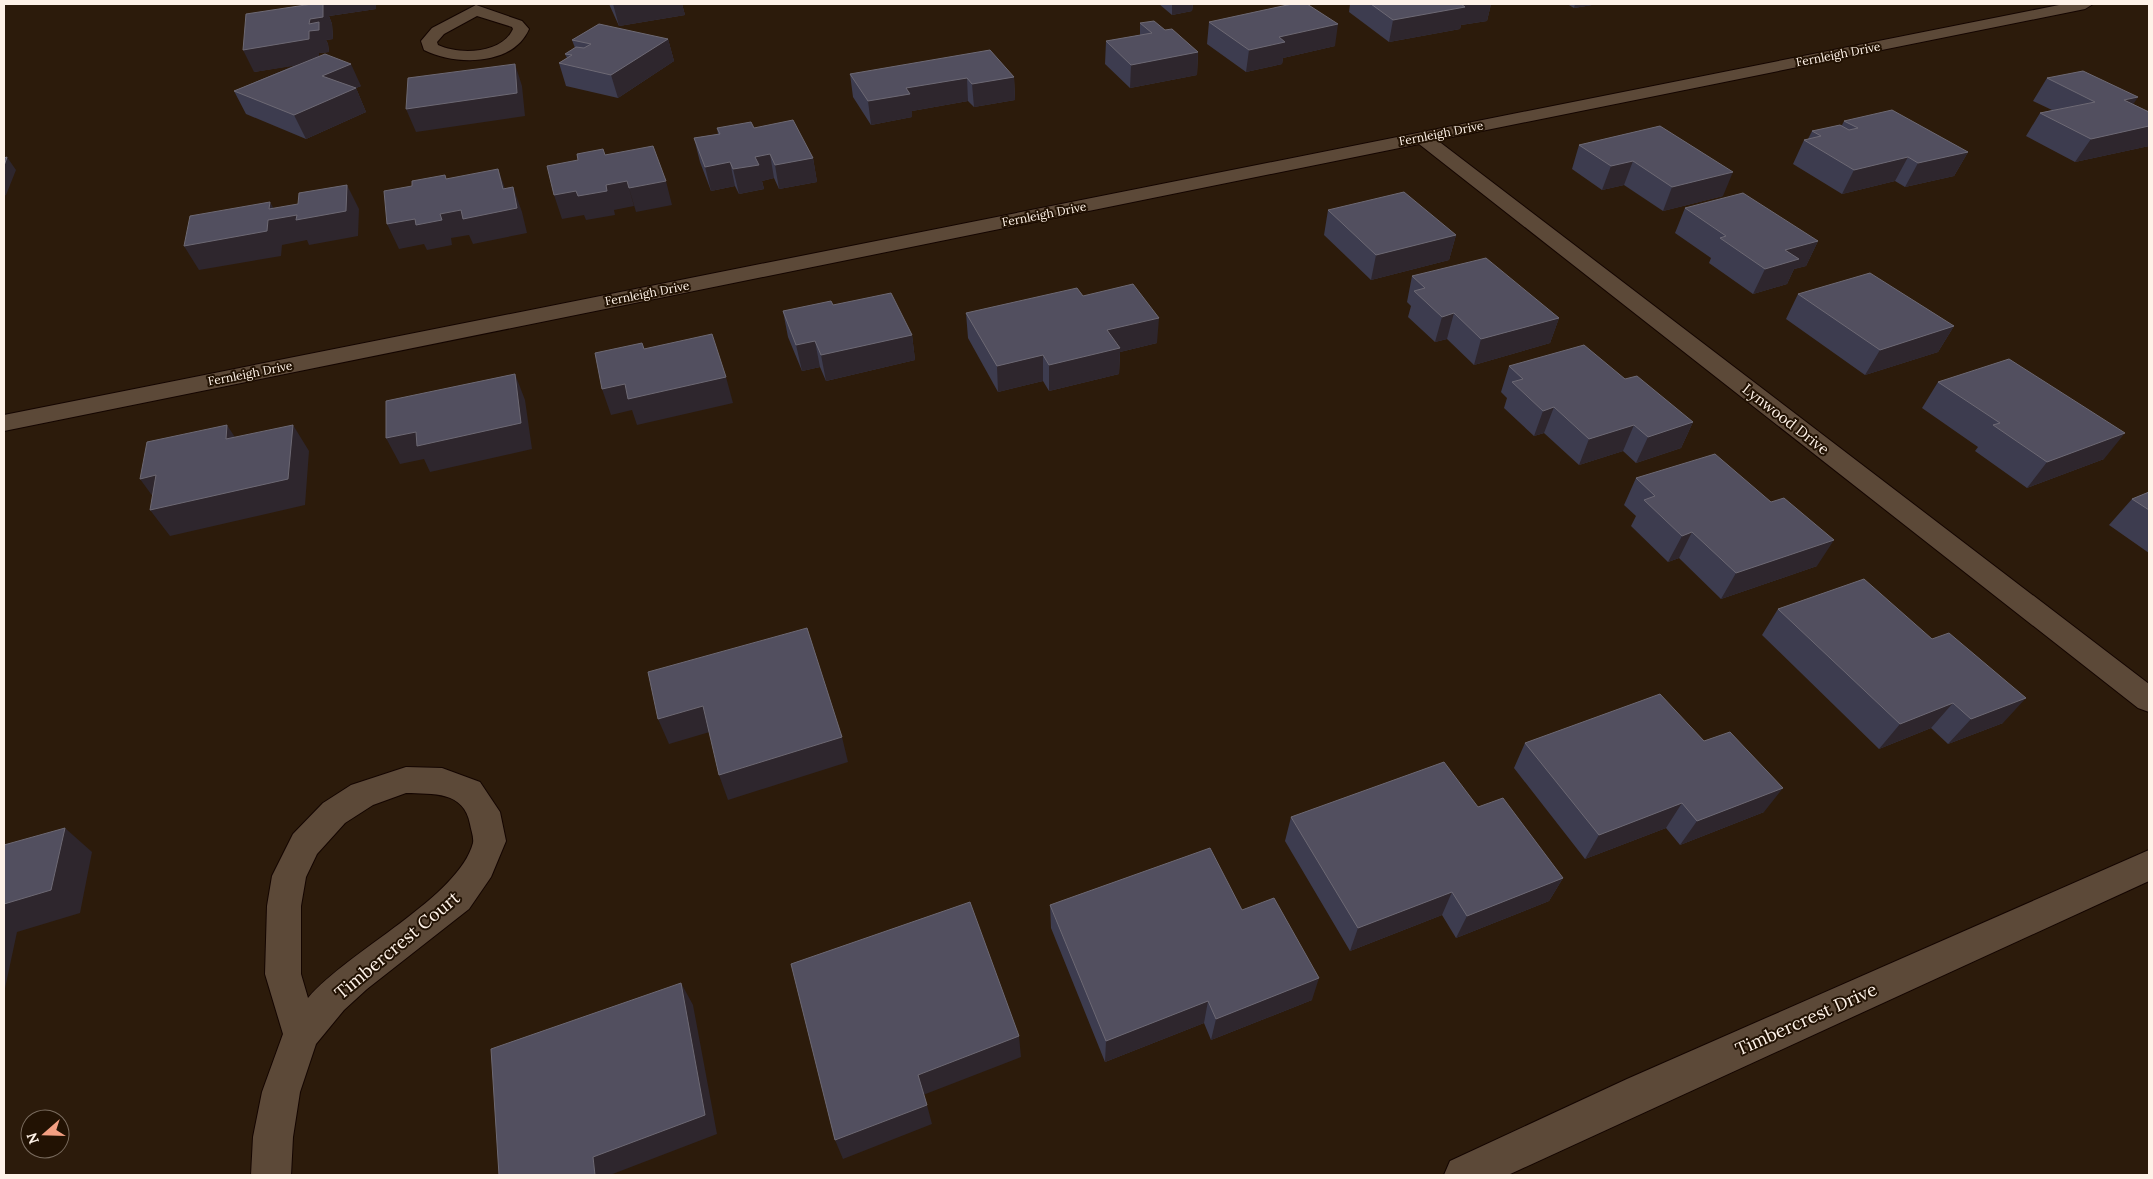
<svg xmlns="http://www.w3.org/2000/svg" width="2153" height="1179" viewBox="0 0 2153 1179" font-family="Lora,serif">
	<style>
		.lines { fill: none; stroke-linecap: round; stroke-linejoin: round }
		.minor-casing { stroke: #140500; stroke-width: 2 }
		.minor { fill: #5c4938; fill-rule: evenodd }
		.wall { fill: #3d3c4f }
		.shaded-wall { fill: #2e262d }
		.building { fill: #524f5f; stroke: #6d6974 }
		.labels { text-anchor: middle; dominant-baseline: central; stroke-width: 4; stroke-linejoin: round; paint-order: stroke }
		.far-street-label { font-size: 12px; fill: #fef2e8; stroke: #221203 }
		.street-label { font-size: 15px; fill: #fef2e8; stroke: #221203 }
		.near-street-label { font-size: 18px; fill: #fef2e8; stroke: #221203 }
	</style>
	<rect width="100%" height="100%" fill="#2c1b0b"/>
	<g class="lines">
		<g class="minor-casing">
			<path id="minor" d="M 2064,4 L 2093,4 L 2085,9 L 1437,140 L 2149,684 L 2149,712 L 2138,708 L 1419,144 L 4,431 L 4,415 Z
				M 476,5 L 522,21 L 529,29 C 513,66 456,66 424,50 L 421,41 L 432,28 ZM 477,16 L 512,27 L 513,29 C 502,54 459,55 438,45 L 437,42 L 444,34 Z
				M 406,767 L 442,768 L 480,782 L 500,812 L 506,841 L 491,877 L 469,909 L 367,989 L 344,1010 L 316,1044 L 300,1092 L 293,1137 L 291,1175 L 251,1175 L 253,1137 L 262,1092 L 283,1034 L 265,974 L 267,906 L 272,876 L 293,834 L 323,803 L 351,785 ZM 406,793 C 433,794 464,791 470,824 C 471,830 474,837 473,843 C 459,897 348,951 308,998 L 301,974 L 301,906 L 306,877 L 317,854 L 345,823 L 373,805 Z
				M 2149,850 L 2149,881 L 1508,1175 L 1444,1175 L 1450,1161 L 1627,1079 Z"/>
		</g>
		<use href="#minor" class="minor"/>
	</g>
	<path class="wall" d="M 309,4 L 376,4 L 376,9 L 329,16 L 332,24 L 333,39 L 326,40 L 328,44 L 329,52 L 319,53 L 319,56 L 361,86 L 356,88 L 366,112 L 306,139 L 246,114 L 234,91 L 296,65 L 254,72 Z
		M 609,4 L 682,4 L 685,15 L 619,26 Z
		M 1159,4 L 1193,4 L 1192,11 L 1172,15 Z
		M 1350,4 L 1491,4 L 1487,21 L 1461,25 L 1460,29 L 1389,42 L 1349,12 Z
		M 1567,4 L 1598,4 L 1574,8 Z
		M 1209,22 L 1335,46 L 1283,58 L 1282,64 L 1246,72 L 1207,44 Z
		M 1140,23 L 1165,30 L 1198,52 L 1197,75 L 1130,88 L 1105,64 L 1106,41 L 1140,35 Z
		M 668,39 L 674,61 L 618,98 L 566,86 L 559,63 L 567,58 L 565,54 L 575,48 L 572,40 Z
		M 850,74 L 1014,77 L 1015,100 L 974,107 L 968,101 L 912,111 L 912,117 L 871,125 L 853,97 Z
		M 2047,78 L 2133,104 L 2149,112 L 2149,146 L 2075,162 L 2026,136 L 2040,113 L 2052,110 L 2033,101 Z
		M 1844,121 L 1968,152 L 1954,176 L 1905,187 L 1895,181 L 1842,194 L 1793,164 L 1804,140 L 1808,139 L 1812,131 L 1842,125 Z
		M 1660,126 L 1723,196 L 1663,211 L 1624,185 L 1602,190 L 1572,169 L 1579,145 Z
		M 717,128 L 754,128 L 813,158 L 817,182 L 779,189 L 774,178 L 762,181 L 764,189 L 739,194 L 735,186 L 711,191 L 700,162 L 694,138 L 718,134 Z
		M 1685,208 L 1818,241 L 1806,266 L 1794,269 L 1787,284 L 1753,294 L 1709,263 L 1711,258 L 1675,233 Z
		M 1328,210 L 1456,235 L 1449,260 L 1371,280 L 1324,235 Z
		M 1412,276 L 1559,318 L 1550,343 L 1474,365 L 1447,339 L 1435,342 L 1408,317 L 1411,306 L 1407,302 Z
		M 1798,294 L 1954,326 L 1938,352 L 1865,375 L 1786,319 Z
		M 1083,296 L 1157,343 L 1120,352 L 1119,374 L 1049,391 L 1043,381 L 998,392 L 968,338 L 966,313 Z
		M 833,305 L 912,335 L 915,360 L 826,381 L 820,367 L 802,371 L 788,337 L 783,311 Z
		M 1509,366 L 1625,379 L 1693,422 L 1681,448 L 1636,463 L 1623,451 L 1579,465 L 1544,433 L 1534,436 L 1504,408 L 1507,398 L 1501,392 Z
		M 1938,382 L 2104,459 L 2027,488 L 1975,451 L 1978,447 L 1922,408 Z
		M 1636,478 L 1771,502 L 1817,566 L 1721,599 L 1679,558 L 1668,562 L 1631,526 L 1636,516 L 1624,505 Z
		M 2149,492 L 2149,553 L 2109,525 L 2132,499 Z
		M 1778,609 L 2003,723 L 1948,744 L 1931,728 L 1879,749 L 1762,635 Z
		M 1525,743 L 1764,812 L 1680,845 L 1666,828 L 1585,859 L 1514,768 Z
		M 1478,807 L 1563,878 L 1549,901 L 1456,938 L 1442,915 L 1350,951 L 1285,841 L 1291,817 Z
		M 1050,905 L 1242,910 L 1312,1000 L 1211,1040 L 1204,1023 L 1105,1062 L 1051,928 Z"/>
	<path class="shaded-wall" d="M 309,4 L 376,4 L 376,9 L 329,16 L 332,24 L 333,39 L 326,40 L 328,44 L 329,52 L 319,53 L 319,62 L 254,72 L 243,50 L 310,19 L 315,18 Z
		M 613,4 L 682,4 L 685,15 L 619,26 Z
		M 1172,4 L 1193,4 L 1192,11 L 1172,15 Z
		M 1465,4 L 1491,4 L 1487,21 L 1461,25 L 1460,29 L 1389,42 L 1393,20 Z
		M 1575,4 L 1598,4 L 1574,8 Z
		M 1338,24 L 1335,46 L 1283,58 L 1282,64 L 1246,72 L 1249,50 L 1279,37 Z
		M 668,39 L 674,61 L 618,98 L 611,75 Z
		M 1198,52 L 1197,75 L 1130,88 L 1131,65 Z
		M 351,64 L 361,86 L 356,88 L 366,112 L 306,139 L 294,115 L 322,76 Z
		M 515,64 L 522,86 L 525,116 L 416,132 L 406,109 Z
		M 1014,77 L 1015,100 L 974,107 L 972,84 Z
		M 967,78 L 968,101 L 912,111 L 912,117 L 871,125 L 868,101 L 906,88 Z
		M 2138,97 L 2123,120 L 2124,100 Z
		M 2149,126 L 2149,146 L 2075,162 L 2091,139 Z
		M 1968,152 L 1954,176 L 1905,187 L 1918,163 Z
		M 770,154 L 774,178 L 762,181 L 764,189 L 739,194 L 733,169 L 755,157 Z
		M 7,157 L 16,170 L 6,195 L 4,196 L 4,166 Z
		M 1908,157 L 1895,181 L 1842,194 L 1854,170 Z
		M 813,158 L 817,182 L 779,189 L 775,165 Z
		M 1633,161 L 1624,185 L 1602,190 L 1611,166 Z
		M 730,162 L 735,186 L 711,191 L 705,167 Z
		M 498,169 L 507,194 L 513,187 L 522,212 L 527,233 L 473,244 L 469,235 L 451,238 L 452,245 L 427,250 L 424,244 L 399,249 L 387,224 L 461,210 L 503,189 Z
		M 1733,172 L 1723,196 L 1663,211 L 1672,187 Z
		M 627,181 L 634,206 L 614,210 L 615,215 L 586,220 L 584,215 L 562,219 L 554,195 Z
		M 666,181 L 672,205 L 636,212 L 629,188 Z
		M 347,185 L 359,209 L 358,236 L 309,245 L 307,240 L 282,245 L 281,256 L 199,270 L 184,246 L 269,209 L 270,202 L 279,218 Z
		M 1456,235 L 1449,260 L 1371,280 L 1376,255 Z
		M 1818,241 L 1806,266 L 1794,269 L 1787,284 L 1753,294 L 1765,269 L 1785,250 Z
		M 1454,313 L 1447,339 L 1435,342 L 1442,317 Z
		M 1159,318 L 1157,343 L 1120,352 L 1119,374 L 1049,391 L 1049,365 L 1107,330 Z
		M 1559,318 L 1550,343 L 1474,365 L 1481,339 Z
		M 1954,326 L 1938,352 L 1865,375 L 1880,350 Z
		M 912,335 L 915,360 L 826,381 L 821,355 Z
		M 815,341 L 820,367 L 802,371 L 796,345 Z
		M 1043,355 L 1043,381 L 998,392 L 997,366 Z
		M 515,374 L 525,400 L 532,449 L 430,472 L 424,459 L 400,464 L 386,438 Z
		M 726,377 L 733,403 L 637,425 L 632,410 L 611,415 L 602,389 L 625,384 Z
		M 1554,407 L 1544,433 L 1534,436 L 1543,411 Z
		M 1693,422 L 1681,448 L 1636,463 L 1648,437 Z
		M 227,425 L 244,451 L 226,439 Z
		M 293,425 L 309,451 L 305,505 L 170,536 L 150,510 Z
		M 1634,425 L 1623,451 L 1579,465 L 1589,439 Z
		M 2125,433 L 2104,459 L 2027,488 L 2047,462 Z
		M 156,475 L 159,505 L 140,479 Z
		M 1692,532 L 1679,558 L 1668,562 L 1682,536 Z
		M 1834,540 L 1817,566 L 1721,599 L 1736,573 Z
		M 2026,698 L 2003,723 L 1948,744 L 1971,719 Z
		M 1953,703 L 1931,728 L 1879,749 L 1900,724 Z
		M 703,706 L 713,731 L 669,744 L 658,719 Z
		M 842,737 L 848,762 L 728,800 L 719,775 Z
		M 1783,788 L 1764,812 L 1680,845 L 1697,821 Z
		M 1682,803 L 1666,828 L 1585,859 L 1599,835 Z
		M 65,828 L 92,852 L 80,913 L 17,932 L 4,993 L 4,904 Z
		M 1563,878 L 1549,901 L 1456,938 L 1467,916 Z
		M 1452,892 L 1442,915 L 1350,951 L 1358,928 Z
		M 1319,978 L 1312,1000 L 1211,1040 L 1216,1019 Z
		M 681,983 L 693,1005 L 717,1134 L 610,1175 L 595,1175 L 593,1157 Z
		M 1208,1001 L 1204,1023 L 1105,1062 L 1106,1041 Z
		M 1019,1036 L 1021,1057 L 923,1095 L 918,1075 Z
		M 927,1105 L 932,1124 L 843,1159 L 835,1140 Z"/>
	<path class="building" d="M 312,4 L 323,4 L 323,17 L 310,19 L 309,24 L 319,22 L 319,30 L 309,31 L 309,39 L 243,50 L 246,14 Z
		M 1292,4 L 1307,4 L 1338,24 L 1279,37 L 1285,42 L 1249,50 L 1209,22 Z
		M 1371,4 L 1465,4 L 1461,4 L 1465,7 L 1393,20 Z
		M 1154,21 L 1165,30 L 1172,29 L 1198,52 L 1131,65 L 1106,41 L 1152,33 L 1140,23 Z
		M 599,24 L 668,39 L 611,75 L 559,63 L 572,55 L 565,54 L 576,47 L 584,48 L 591,44 L 572,40 Z
		M 990,50 L 1014,77 L 972,84 L 967,78 L 906,88 L 910,94 L 868,101 L 850,74 Z
		M 325,54 L 351,64 L 322,76 L 356,88 L 294,115 L 234,91 Z
		M 515,64 L 517,93 L 406,109 L 408,78 Z
		M 2083,71 L 2138,97 L 2124,100 L 2149,112 L 2149,126 L 2091,139 L 2040,113 L 2095,102 L 2047,78 Z
		M 1892,110 L 1968,152 L 1918,163 L 1908,157 L 1854,170 L 1804,140 L 1821,136 L 1812,131 L 1840,125 L 1849,130 L 1858,128 L 1844,121 Z
		M 793,120 L 813,158 L 775,165 L 770,154 L 755,157 L 759,165 L 733,169 L 730,162 L 705,167 L 694,138 L 720,134 L 717,128 L 751,122 L 754,128 Z
		M 1660,126 L 1733,172 L 1672,187 L 1633,161 L 1611,166 L 1579,145 Z
		M 653,146 L 666,181 L 629,188 L 627,181 L 606,185 L 607,191 L 578,196 L 576,191 L 554,195 L 547,166 L 578,160 L 577,154 L 603,149 L 605,155 Z
		M 7,157 L 4,166 L 4,158 Z
		M 498,169 L 503,189 L 513,187 L 517,208 L 463,219 L 461,210 L 440,214 L 442,220 L 416,225 L 415,219 L 387,224 L 384,191 L 412,186 L 412,181 L 445,175 L 446,179 Z
		M 347,185 L 346,211 L 296,220 L 297,215 L 268,220 L 267,231 L 184,246 L 190,216 L 270,202 L 269,209 L 298,204 L 299,193 Z
		M 1404,192 L 1456,235 L 1376,255 L 1328,210 Z
		M 1743,193 L 1818,241 L 1785,250 L 1799,259 L 1765,269 L 1720,238 L 1726,236 L 1685,208 Z
		M 1486,258 L 1559,318 L 1481,339 L 1454,313 L 1442,317 L 1414,291 L 1425,288 L 1412,276 Z
		M 1870,273 L 1954,326 L 1880,350 L 1798,294 Z
		M 1133,284 L 1159,318 L 1107,330 L 1120,348 L 1049,365 L 1043,355 L 997,366 L 966,313 L 1077,288 L 1083,296 Z
		M 891,293 L 912,335 L 821,355 L 815,341 L 796,345 L 783,311 L 831,301 L 833,305 Z
		M 712,334 L 726,377 L 628,399 L 625,384 L 602,389 L 595,353 L 642,343 L 644,349 Z
		M 1584,345 L 1625,379 L 1637,376 L 1693,422 L 1648,437 L 1634,425 L 1589,439 L 1554,407 L 1543,411 L 1512,382 L 1523,379 L 1509,366 Z
		M 2009,359 L 2125,433 L 2047,462 L 1993,425 L 2000,423 L 1938,382 Z
		M 515,374 L 521,423 L 417,446 L 416,432 L 386,438 L 386,401 Z
		M 227,425 L 226,439 L 293,425 L 288,479 L 150,510 L 156,475 L 140,479 L 147,442 Z
		M 1715,454 L 1771,502 L 1784,498 L 1834,540 L 1736,573 L 1692,532 L 1682,536 L 1644,500 L 1655,496 L 1636,478 Z
		M 2149,492 L 2149,510 L 2132,499 Z
		M 1864,579 L 1932,639 L 1949,633 L 2026,698 L 1971,719 L 1953,703 L 1900,724 L 1778,609 Z
		M 807,628 L 842,737 L 719,775 L 703,706 L 658,719 L 648,672 Z
		M 1660,694 L 1704,741 L 1730,732 L 1783,788 L 1697,821 L 1682,803 L 1599,835 L 1525,743 Z
		M 1444,762 L 1478,807 L 1503,798 L 1563,878 L 1467,916 L 1452,892 L 1358,928 L 1291,817 Z
		M 65,828 L 51,890 L 4,904 L 4,845 Z
		M 1210,848 L 1242,910 L 1274,898 L 1319,978 L 1216,1019 L 1208,1001 L 1106,1041 L 1050,905 Z
		M 970,902 L 1019,1036 L 918,1075 L 927,1105 L 835,1140 L 791,964 Z
		M 681,983 L 705,1115 L 593,1157 L 595,1175 L 499,1175 L 491,1049 Z"/>
	<g class="labels">
		<g class="far-street-label">
			<text transform="translate(1838 54) rotate(-11)">Fernleigh Drive</text>
			<text transform="translate(1441 133) rotate(-11)">Fernleigh Drive</text>
			<text transform="translate(1044 214) rotate(-11)">Fernleigh Drive</text>
			<text transform="translate(647 293) rotate(-11)">Fernleigh Drive</text>
			<text transform="translate(250 373) rotate(-11)">Fernleigh Drive</text>
		</g>
		<g class="street-label">
			<text transform="translate(1786 419) rotate(38)">Lynwood Drive</text>
		</g>
		<g class="near-street-label">
			<text transform="translate(397 945) rotate(-40)">Timbercrest Court</text>
			<text transform="translate(1806 1019) rotate(-24)">Timbercrest Drive</text>
		</g>
	</g>
	<rect width="2153" height="1179" fill="none" stroke="#fef2e8" stroke-width="10"/>
	<g transform="translate(45 1134) rotate(250)"><circle r="24" fill="#221203" stroke="#7a6c5f"/>
	<path d="M0-4L9 19L0 12L-9 19Z" fill="#f39f82"/>
	<text y="-8" font-size="14" font-weight="bold" text-anchor="middle" fill="#fef2e8">N</text>
	</g>
</svg>
